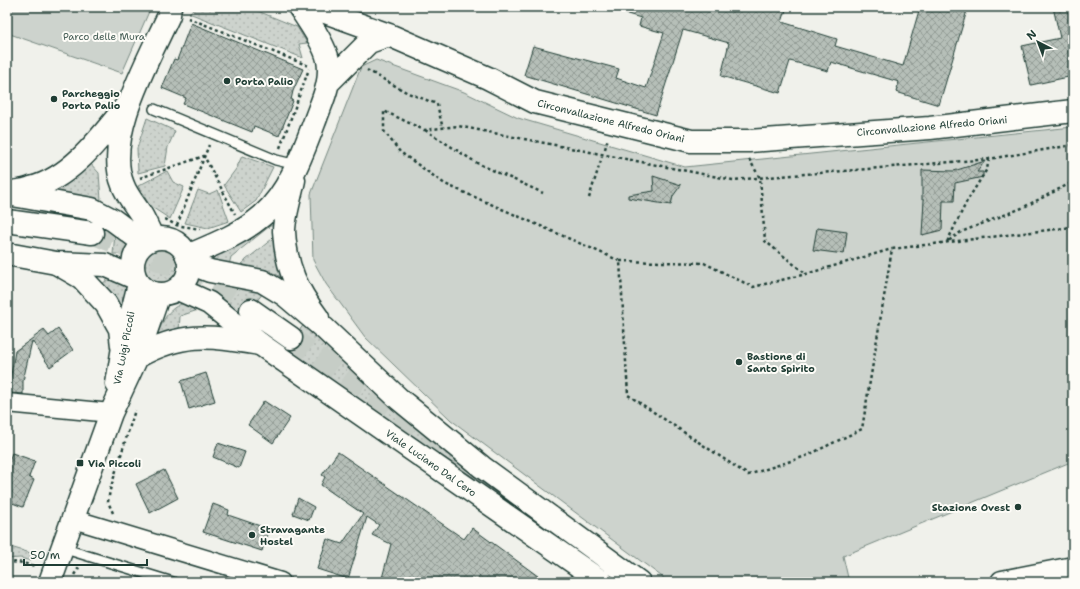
<svg xmlns="http://www.w3.org/2000/svg" width="1080" height="589" viewBox="0 0 1080 589" font-family="'Shantell Sans',sans-serif">
	<style>
		.grass { fill: url(#grass-dots); stroke: #768880 }
		.park { fill: #cdd3cd; stroke: #768880 }
		.building { fill: url(#building-cross-hatch); stroke: #1f3d34 }
		.lines { fill: none; stroke-linecap: round; stroke-linejoin: round }
		.primary-tunnel { stroke: #c6cdc6; stroke-width: 22; stroke-dasharray: 22 11; stroke-linecap: butt }
		.lane-casing { stroke: #1f3d34; stroke-width: 12 }
		.street-casing { stroke: #1f3d34; stroke-width: 21 }
		.secondary-casing { stroke: #1f3d34; stroke-width: 25 }
		.primary-casing { stroke: #1f3d34; stroke-width: 25 }
		.path { stroke: #1f3d34; stroke-width: 2.5; stroke-dasharray: 3 3; stroke-linecap: butt }
		.lane { stroke: #fdfcf7; stroke-width: 9 }
		.street { stroke: #fdfcf7; stroke-width: 18 }
		.secondary { stroke: #fdfcf7; stroke-width: 22 }
		.primary { stroke: #fdfcf7; stroke-width: 22 }
		.poi-dot { fill: #1f3d34; stroke: #fdfcf7; stroke-width: 1.5 }
		.labels { text-anchor: middle; dominant-baseline: central; stroke-width: 4; stroke-linejoin: round; paint-order: stroke }
		.park-label { font-size: 10px; fill: #425b53; stroke: #fdfcf7 }
		.poi-label { font-size: 10px; font-weight: bold; fill: #1f3d34; stroke: #fdfcf7; text-anchor: start }
		.street-label { font-size: 10px; fill: #1f3d34; stroke: #fdfcf7 }
	</style>
	<defs>
		<pattern id="grass-dots" width="8" height="8" patternUnits="userSpaceOnUse"><rect width="8" height="8" fill="#cdd3cd"/><path d="M2 2h.1M6 6h.1" fill="none" stroke="#b0b6b1" stroke-width="1.8" stroke-linecap="round"/></pattern>
		<pattern id="building-cross-hatch" width="8" height="8" patternUnits="userSpaceOnUse"><rect width="8" height="8" fill="#b6bfb8"/><path d="M0 0l8 8M0 8l8-8" fill="none" stroke="#939c96"/></pattern>
	</defs>
	<rect width="100%" height="100%" fill="#f0f1eb"/>
	<filter id="ink" filterUnits="userSpaceOnUse"><feTurbulence type="fractalNoise" baseFrequency=".025" numOctaves="2"/><feDisplacementMap in="SourceGraphic" scale="8" xChannelSelector="R" yChannelSelector="G"/><feConvolveMatrix kernelMatrix="1 2 1 2 8 2 1 2 1" color-interpolation-filters="sRGB"/></filter>
	<g filter="url(#ink)">
		<path class="grass" d="M 196,7 L 248,7 L 297,27 L 307,43 L 299,44 L 303,58 L 189,13 Z
			M 147,118 L 175,131 L 168,147 L 165,166 L 138,173 L 137,148 Z
			M 242,156 L 273,167 L 256,201 L 241,212 L 224,185 L 236,169 Z
			M 89,162 L 99,173 L 101,200 L 45,191 Z
			M 167,171 L 173,182 L 184,187 L 170,219 L 150,206 L 138,186 Z
			M 198,190 L 209,194 L 218,190 L 229,221 L 208,228 L 185,223 Z
			M 278,214 L 281,225 L 270,226 L 231,257 L 229,265 L 214,260 L 213,258 L 221,251 Z
			M 115,234 L 129,243 L 125,254 L 113,254 Z
			M 277,235 L 295,287 L 276,274 L 241,264 Z
			M142 266a18 18 0 1 1 36 0a18 18 0 1 1-36 0Z
			M 109,273 L 129,285 L 125,322 L 101,285 L 108,279 Z
			M 237,282 L 266,289 L 243,319 L 221,302 L 234,291 Z
			M 187,302 L 201,309 L 180,316 L 179,331 L 154,342 C 163,323 165,308 187,302 Z
			M 308,319 L 554,532 L 285,349 Z
			M 7,546 L 34,554 L 31,561 L 20,558 L 7,559 Z"/>
		<path class="park" d="M 7,7 L 151,7 L 122,73 L 7,33 Z
			M 376,60 L 464,92 L 518,118 L 685,167 L 1073,127 L 1073,461 L 843,556 L 849,582 L 669,582 L 451,420 L 365,337 L 326,284 L 313,260 L 311,194 L 361,67 Z"/>
		<path class="building" d="M 617,7 L 787,7 L 782,22 L 837,39 L 835,46 L 903,66 L 920,7 L 968,7 L 939,105 L 896,92 L 899,82 L 831,62 L 828,71 L 790,61 L 780,93 L 721,76 L 729,43 L 683,30 L 656,115 L 524,75 L 533,46 L 619,69 L 616,78 L 646,88 L 664,33 L 639,26 L 641,18 L 617,11 Z
			M 1053,7 L 1073,7 L 1073,76 L 1031,85 L 1022,46 L 1060,38 Z
			M 191,23 L 303,69 L 293,91 L 291,100 L 293,101 L 279,136 L 254,126 L 252,132 L 183,104 L 186,98 L 162,88 L 174,59 L 177,60 Z
			M 985,161 L 977,172 L 983,172 L 983,177 L 955,183 L 954,201 L 943,201 L 942,230 L 922,235 L 924,200 L 922,200 L 922,170 L 954,171 Z
			M 653,176 L 681,185 L 673,196 L 671,205 L 628,198 L 628,195 L 654,191 Z
			M 817,228 L 847,232 L 844,254 L 813,250 Z
			M 58,329 L 73,350 L 50,367 L 32,341 L 23,381 L 23,394 L 8,393 L 15,351 L 44,330 L 49,336 Z
			M 206,373 L 215,401 L 189,409 L 181,381 Z
			M 264,401 L 290,418 L 273,443 L 248,425 Z
			M 218,443 L 245,452 L 239,468 L 213,457 Z
			M 338,452 L 464,539 L 472,528 L 546,582 L 381,582 L 391,544 L 372,535 L 379,525 L 367,517 L 348,579 L 317,569 L 327,539 L 342,544 L 363,514 L 321,485 L 325,477 L 322,475 Z
			M 12,453 L 35,461 L 29,477 L 34,480 L 23,507 L 7,501 L 7,466 Z
			M 164,470 L 178,498 L 150,513 L 136,484 Z
			M 298,498 L 314,507 L 309,520 L 293,514 Z
			M 213,504 L 229,510 L 228,515 L 269,529 L 262,551 L 203,532 Z"/>
		<g class="lines">
			<path class="primary-tunnel" d="M 92,233 C 146,255 203,275 251,310
				M 291,338 L 452,454"/>
			<g class="lane-casing">
				<path id="lane" d="M 154,109 L 276,160 L 297,165
					M 62,548 L 173,582"/>
			</g>
			<g class="street-casing">
				<path id="street" d="M 7,403 L 111,413
					M 73,519 L 281,582"/>
			</g>
			<g class="secondary-casing">
				<path id="secondary" d="M 311,7 L 389,35 L 488,78 L 535,102 L 691,141 L 749,141 L 930,128 L 1073,111
					M 329,82 L 369,42 L 389,35
					M 294,180 C 291,195 284,217 284,231 C 286,268 297,290 318,318
					M 7,193 C 15,191 24,191 31,188 C 71,178 101,137 126,106
					M 153,238 C 149,231 146,223 142,216 C 136,206 127,196 123,185 C 103,138 149,59 169,15 L 170,7
					M 187,256 C 213,245 241,234 262,216 C 289,193 304,150 316,118 C 323,99 332,81 328,60 C 325,45 308,20 299,7
					M 56,263 L 82,278 L 106,304 L 120,329 L 122,346
					M 137,357 C 183,331 210,336 260,344
					M 117,384 L 123,347 L 139,284
					M 50,582 L 111,413 L 137,357 L 159,294"/>
			</g>
			<g class="primary-casing">
				<path id="primary" d="M 7,194 L 92,209 L 113,220 L 144,243
					M 7,221 L 92,233
					M133 266a28 28 0 1 1 56 0a28 28 0 1 1-56 0Z
					M 7,254 L 56,263 L 105,265 L 135,278
					M 189,263 L 210,271 L 262,281 L 285,295 L 325,329 L 399,399 L 482,467 L 639,582
					M 178,289 L 209,303 L 260,344 L 602,582
					M 251,310 L 291,338
					M 1002,582 L 1073,568"/>
			</g>
			<path class="path" d="M 188,18 L 309,66
				M 367,70 L 408,93 L 437,104 L 443,129
				M 425,130 L 477,163 L 543,193
				M 1073,145 L 989,159 L 733,180 L 458,126 L 424,130 L 384,111 L 384,131 L 400,152 L 445,184 L 620,261 L 628,395 L 748,475 L 806,456 L 862,429 L 892,249 L 1073,227
				M 280,148 L 309,69
				M 605,149 L 608,138
				M 749,159 L 760,178 L 765,241 L 806,274
				M 989,159 L 987,169 L 967,201 L 947,242 L 961,232 L 1022,208 L 1073,182
				M 140,178 L 204,156 L 235,214
				M 589,198 L 602,157
				M 165,219 L 176,225 L 200,229
				M 177,225 L 209,145
				M 620,261 L 704,263 L 753,287 L 806,274 L 892,249
				M 113,513 L 108,502 L 110,490 L 135,410
				M 7,563 L 18,562 L 35,566
				M 74,575 L 80,566"/>
			<use href="#lane" class="lane"/>
			<use href="#street" class="street"/>
			<use href="#secondary" class="secondary"/>
			<use href="#primary" class="primary"/>
		</g>
	</g>
	<g class="poi-dot">
		<circle cx="227" cy="81" r="4"/>
		<circle cx="54" cy="99" r="4"/>
		<circle cx="739" cy="362" r="4"/>
		<rect x="76" y="459" width="8" height="8" rx="2"/>
		<circle cx="1018" cy="507" r="4"/>
		<circle cx="252" cy="535" r="4"/>
	</g>
	<g class="labels">
		<g class="park-label">
			<text x="104" y="36">Parco delle Mura</text>
		</g>
		<g class="poi-label">
			<text x="235" y="81">Porta Palio</text>
			<text x="62" y="93">Parcheggio<tspan x="62" dy="12">Porta Palio</tspan></text>
			<text x="747" y="356">Bastione di<tspan x="747" dy="12">Santo Spirito</tspan></text>
			<text x="88" y="463">Via Piccoli</text>
			<text x="1010" y="507" text-anchor="end">Stazione Ovest</text>
			<text x="260" y="529">Stravagante<tspan x="260" dy="12">Hostel</tspan></text>
		</g>
		<g class="street-label">
			<text transform="translate(611 121) rotate(14)">Circonvallazione Alfredo Oriani</text>
			<text transform="translate(932 126) rotate(-5)">Circonvallazione Alfredo Oriani</text>
			<text transform="translate(124 348) rotate(-79)">Via Luigi Piccoli</text>
			<text transform="translate(431 463) rotate(35)">Viale Luciano Dal Cero</text>
		</g>
	</g>
	<rect width="1080" height="589" fill="none" stroke="#fdfcf7" stroke-width="24"/>
	<rect x="12" y="12" width="1056" height="565" fill="none" stroke="#1f3d34" stroke-width="1.5" filter="url(#ink)"/>
	<g transform="translate(1038 42) rotate(318)" stroke="#fdfcf7" stroke-width="3" paint-order="stroke">
	<path d="M0-3L7 15L0 10L-7 15Z" fill="#1f3d34"/>
	<text y="-6" font-size="11" font-weight="bold" text-anchor="middle" fill="#1f3d34">N</text>
	</g>
	<path d="M24 559v6h123v-6" fill="none" stroke="#1f3d34" stroke-width="2"/>
	<text x="30" y="559" font-size="12" fill="#1f3d34" stroke="#fdfcf7" stroke-width="3" paint-order="stroke">50 m</text>
</svg>
